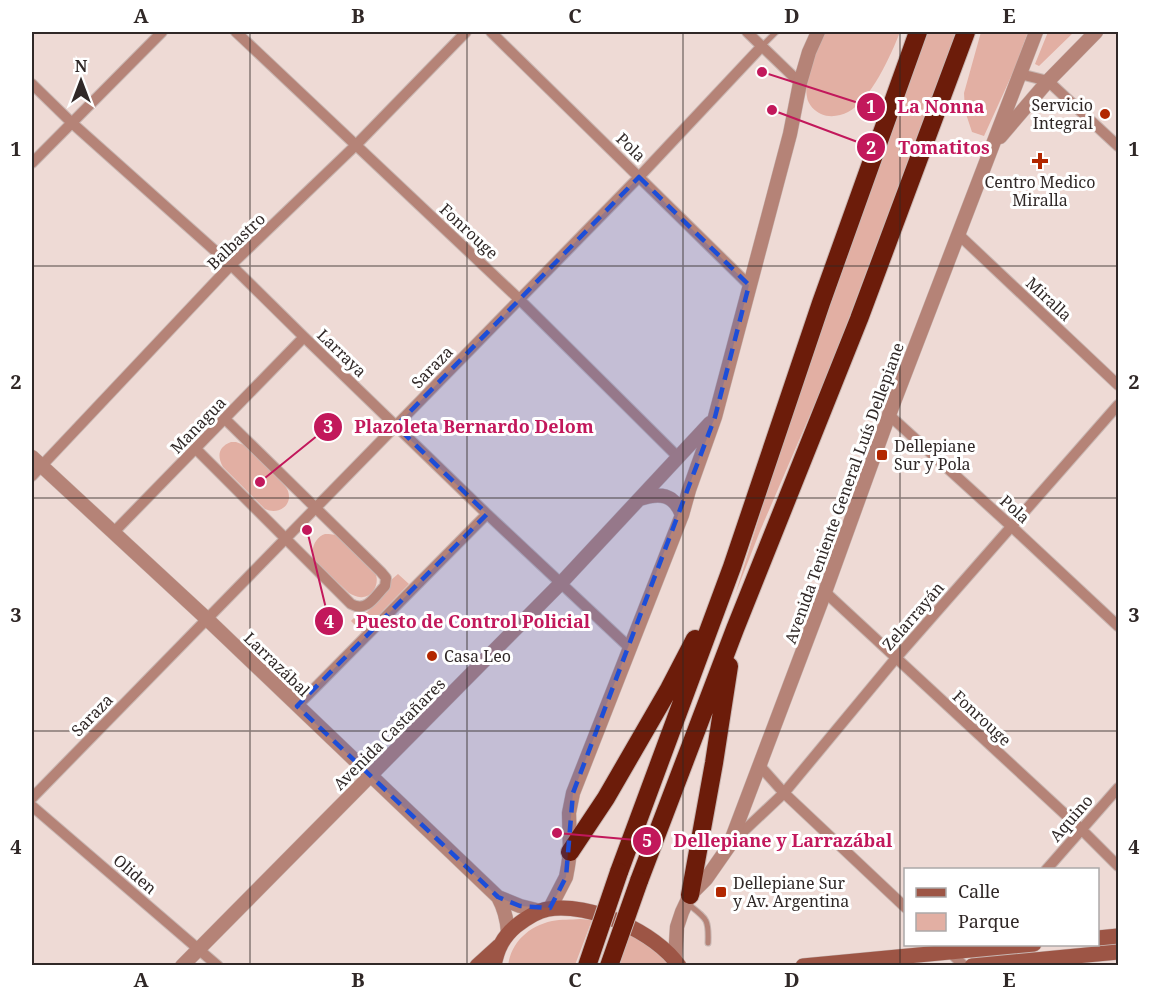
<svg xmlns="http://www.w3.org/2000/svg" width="1150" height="997" viewBox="0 0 1150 997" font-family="'Noto Serif',serif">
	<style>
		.green { fill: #e2afa3 }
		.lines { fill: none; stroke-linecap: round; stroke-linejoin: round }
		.service-casing { stroke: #c8b6b2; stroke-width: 7 }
		.minor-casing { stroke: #c8b6b2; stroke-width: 12 }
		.tertiary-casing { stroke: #c8b6b2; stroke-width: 15 }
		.secondary-casing { stroke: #c8b6b2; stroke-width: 16 }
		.motorway-casing { stroke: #c8b6b2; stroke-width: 20 }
		.service { stroke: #b58377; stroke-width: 5 }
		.minor { stroke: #b58377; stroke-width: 10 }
		.tertiary { stroke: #b58377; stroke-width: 14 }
		.secondary { stroke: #9d5545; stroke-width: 15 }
		.motorway { stroke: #6c1c0a; stroke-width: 18 }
		.motorway-bridge-casing { stroke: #c8b6b2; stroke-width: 20; stroke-linecap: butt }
		.motorway-bridge { stroke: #6c1c0a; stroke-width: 18 }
		.marked { fill: #1d4ed8; fill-opacity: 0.2; stroke: #1d4ed8; stroke-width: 4.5; stroke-dasharray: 12 8; stroke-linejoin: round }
		.grid { fill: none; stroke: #302827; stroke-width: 1.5; stroke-opacity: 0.55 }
		.poi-dot { fill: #b22700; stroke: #fff; stroke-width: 2 }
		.labels { text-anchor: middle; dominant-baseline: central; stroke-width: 6; stroke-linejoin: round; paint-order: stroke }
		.poi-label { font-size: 16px; fill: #302827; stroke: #fff; text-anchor: start }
		.street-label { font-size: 16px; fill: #302827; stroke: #fff }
		.leader { fill: none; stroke: #c2185b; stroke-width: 2 }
		.callout-dot { fill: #c2185b; stroke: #fff; stroke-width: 2 }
		.mark-label { font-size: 18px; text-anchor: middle; font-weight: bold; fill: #fff }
		.callout-label { font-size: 18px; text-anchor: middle; font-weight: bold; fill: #c2185b; stroke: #fff; stroke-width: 6; stroke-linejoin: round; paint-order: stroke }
		.neatline { fill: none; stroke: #302827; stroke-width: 2 }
		.grid-label { font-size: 20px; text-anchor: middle; font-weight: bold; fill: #302827 }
	</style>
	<rect width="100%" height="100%" fill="#eedad5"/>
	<path class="green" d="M 825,32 L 900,32 C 891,55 871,100 848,112 C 840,116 830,118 821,114 C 815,111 808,105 807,97 C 803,80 817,47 825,32 Z
		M 928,32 L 956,32 L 831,366 L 760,531 L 735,595 L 759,518 L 785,430 L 906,86 Z
		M 981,32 L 1028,32 L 1015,68 L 984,136 L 972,132 L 965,111 L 964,93 Z
		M 1048,32 L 1074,32 L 1039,66 L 1035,64 Z
		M 231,442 L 236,442 L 244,445 C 252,453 286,483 288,491 C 293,506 278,515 265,509 L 223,467 C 217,456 218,447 231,442 Z
		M 325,534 C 330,534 335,534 339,537 C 345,541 373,569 376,575 C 379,584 373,596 363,597 C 358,598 353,595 349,593 C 342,586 318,565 314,558 C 310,548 316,537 325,534 Z
		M 398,574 L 409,584 L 362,632 L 351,621 C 357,614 360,616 367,612 L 389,589 L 391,580 Z
		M 580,919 L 592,920 L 575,965 L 508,966 C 511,942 529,926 552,921 C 561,919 571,920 580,919 Z
		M 630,933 L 667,959 L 670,966 L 618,966 Z"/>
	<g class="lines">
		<g class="service-casing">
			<path id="service" d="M 762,46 L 776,32
				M 688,904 C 707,919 709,919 708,943"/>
		</g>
		<g class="minor-casing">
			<path id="minor" d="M 236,32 L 519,299 L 678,457
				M 491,32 L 749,285
				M 747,32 L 800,83
				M 1020,74 L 1048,81 L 1118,146
				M 32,84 L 72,123 L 231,265 L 304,337 L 487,514 L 630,648
				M 32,163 L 162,32
				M 958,234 L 1118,385
				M 889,415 L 1011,526 L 1118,626
				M 196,449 L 351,604 C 367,613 375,596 385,586 L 386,578 L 381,572 L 225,419
				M 32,476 L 231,265 L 356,145 L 466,32
				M 113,533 L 304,337
				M 825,592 L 1081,829 L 1118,866
				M 297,706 L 487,514
				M 760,766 L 784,793 L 906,908
				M 32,798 L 639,177 L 762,46
				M 32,806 L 218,966
				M 731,843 L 784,793 L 896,658 L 1118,405
				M 1046,870 L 1118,788
				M 942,944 L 964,966"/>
		</g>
		<g class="tertiary-casing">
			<path id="tertiary" d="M 1000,137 L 1048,81 L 1096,32
				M 32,457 L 207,619 L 498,897 L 520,906 L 540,911
				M 640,499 C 660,492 674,494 682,515
				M 498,897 C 504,908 507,919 508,932
				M 550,908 L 566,877 L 568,866 L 570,852 L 569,813 L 573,793 L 682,515 L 689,490 L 715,417 L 790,134 L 800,83 L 809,52 L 818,32
				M 675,959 L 677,927 L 682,912 L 690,895 L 706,879 L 729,846 L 825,592 L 889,415 L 1036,32
				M 182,966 L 561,583 L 710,423"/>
		</g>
		<g class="secondary-casing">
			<path id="secondary" d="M 1098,938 L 1118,936
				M 477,966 L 499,946
				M 494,966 C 497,949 503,937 516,926 C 525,919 536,911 548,909 C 589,902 656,932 679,966
				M 803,966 L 1034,944
				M 972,966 L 1118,952"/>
		</g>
		<g class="motorway-casing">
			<path id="motorway" d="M 570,852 L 606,798 L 669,689 L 695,639
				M 619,872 L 732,567 L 821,303 L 918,32
				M 639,881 L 735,629 L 859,319 L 966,32
				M 690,895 L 714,763 L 729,666"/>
		</g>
		<use href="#service" class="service"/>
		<use href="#minor" class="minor"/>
		<use href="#tertiary" class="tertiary"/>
		<use href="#secondary" class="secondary"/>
		<use href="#motorway" class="motorway"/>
		<g class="motorway-bridge-casing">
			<path id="motorway-bridge" d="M 587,966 L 619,872
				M 609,966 L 639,881"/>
		</g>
		<use href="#motorway-bridge" class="motorway-bridge"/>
	</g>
	<path class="marked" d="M 639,177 L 749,285 L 715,417 L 573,793 L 566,877 L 550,908 L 520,906 L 498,897 L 297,706 L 487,514 L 396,426 Z"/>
	<path class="grid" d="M 250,32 L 250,966M 467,32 L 467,966M 683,32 L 683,966M 900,32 L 900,966M 32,266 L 1118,266M 32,498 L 1118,498M 32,731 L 1118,731"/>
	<g class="poi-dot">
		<circle cx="1105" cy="114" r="6"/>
		<path d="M1037 152h6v6h6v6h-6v6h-6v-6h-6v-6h6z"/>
		<rect x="876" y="449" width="12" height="12" rx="3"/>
		<circle cx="432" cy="656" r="6"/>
		<rect x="715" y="886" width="12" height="12" rx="3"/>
	</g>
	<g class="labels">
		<g class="poi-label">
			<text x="1093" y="105" text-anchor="end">Servicio<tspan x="1093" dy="18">Integral</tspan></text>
			<text x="1040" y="182" text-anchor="middle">Centro Medico<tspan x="1040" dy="18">Miralla</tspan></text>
			<text x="894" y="446">Dellepiane<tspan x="894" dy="18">Sur y Pola</tspan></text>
			<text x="444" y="656">Casa Leo</text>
			<text x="733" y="883">Dellepiane Sur<tspan x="733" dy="18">y Av. Argentina</tspan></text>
		</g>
		<g class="street-label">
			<text transform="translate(631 147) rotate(44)">Pola</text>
			<text transform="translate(469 231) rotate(43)">Fonrouge</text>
			<text transform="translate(236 241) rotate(-44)">Balbastro</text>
			<text transform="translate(1049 299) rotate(43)">Miralla</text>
			<text transform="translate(342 353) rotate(44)">Larraya</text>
			<text transform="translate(432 367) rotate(-46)">Saraza</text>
			<text transform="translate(198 425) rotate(-46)">Managua</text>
			<text transform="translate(844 493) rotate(-70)">Avenida Teniente General Luís Dellepiane</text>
			<text transform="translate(1015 509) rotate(42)">Pola</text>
			<text transform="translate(913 616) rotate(-49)">Zelarrayán</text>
			<text transform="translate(277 664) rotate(44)">Larrazábal</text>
			<text transform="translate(92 715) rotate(-46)">Saraza</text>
			<text transform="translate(982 718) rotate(43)">Fonrouge</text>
			<text transform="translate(389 734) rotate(-45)">Avenida Castañares</text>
			<text transform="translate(1071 818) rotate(-49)">Aquino</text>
			<text transform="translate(135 874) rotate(41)">Oliden</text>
		</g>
	</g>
	<path class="leader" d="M762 72L871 107M772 110L871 147M260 482L328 427M307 530L329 621M557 833L647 841"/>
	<g class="callout-dot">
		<circle cx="762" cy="72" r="6"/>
		<circle cx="772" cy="110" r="6"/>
		<circle cx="260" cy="482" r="6"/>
		<circle cx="307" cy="530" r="6"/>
		<circle cx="557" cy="833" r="6"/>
		<circle cx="871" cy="107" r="15"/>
		<circle cx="871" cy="147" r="15"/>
		<circle cx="328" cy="427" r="15"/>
		<circle cx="329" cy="621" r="15"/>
		<circle cx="647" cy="841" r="15"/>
	</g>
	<g class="mark-label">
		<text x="871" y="113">1</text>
		<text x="871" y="154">2</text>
		<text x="328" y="433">3</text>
		<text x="329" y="628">4</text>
		<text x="647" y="847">5</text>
	</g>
	<g class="callout-label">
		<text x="941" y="113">La Nonna</text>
		<text x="944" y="154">Tomatitos</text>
		<text x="474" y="433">Plazoleta Bernardo Delom</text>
		<text x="473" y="628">Puesto de Control Policial</text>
		<text x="783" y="847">Dellepiane y Larrazábal</text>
	</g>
	<rect width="1150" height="997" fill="none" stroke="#ffffff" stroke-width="66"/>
	<rect x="904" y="868" width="195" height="78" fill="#ffffff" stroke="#aca9a9" stroke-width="1.5"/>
	<rect x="916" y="888" width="30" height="9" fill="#9d5545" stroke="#aca9a9" stroke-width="1.5"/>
	<text x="958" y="898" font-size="18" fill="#302827">Calle</text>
	<rect x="916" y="913" width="30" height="18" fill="#e2afa3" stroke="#aca9a9" stroke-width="1.5"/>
	<text x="958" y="928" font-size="18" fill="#302827">Parque</text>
	<g transform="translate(81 81)" stroke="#ffffff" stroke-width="4.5" paint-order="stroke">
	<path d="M0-4.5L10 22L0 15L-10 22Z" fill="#302827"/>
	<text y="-9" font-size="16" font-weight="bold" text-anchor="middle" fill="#302827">N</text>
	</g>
	<rect x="33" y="33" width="1084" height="931" class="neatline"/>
	<g class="grid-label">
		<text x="141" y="23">A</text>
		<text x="358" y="23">B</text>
		<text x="575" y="23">C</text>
		<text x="792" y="23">D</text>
		<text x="1009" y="23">E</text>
		<text x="16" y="156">1</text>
		<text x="1134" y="156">1</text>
		<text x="16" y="389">2</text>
		<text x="1134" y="389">2</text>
		<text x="16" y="622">3</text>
		<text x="1134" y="622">3</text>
		<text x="16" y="854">4</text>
		<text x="1134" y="854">4</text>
		<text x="141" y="987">A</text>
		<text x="358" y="987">B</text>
		<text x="575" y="987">C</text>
		<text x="792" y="987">D</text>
		<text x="1009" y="987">E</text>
	</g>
</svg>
